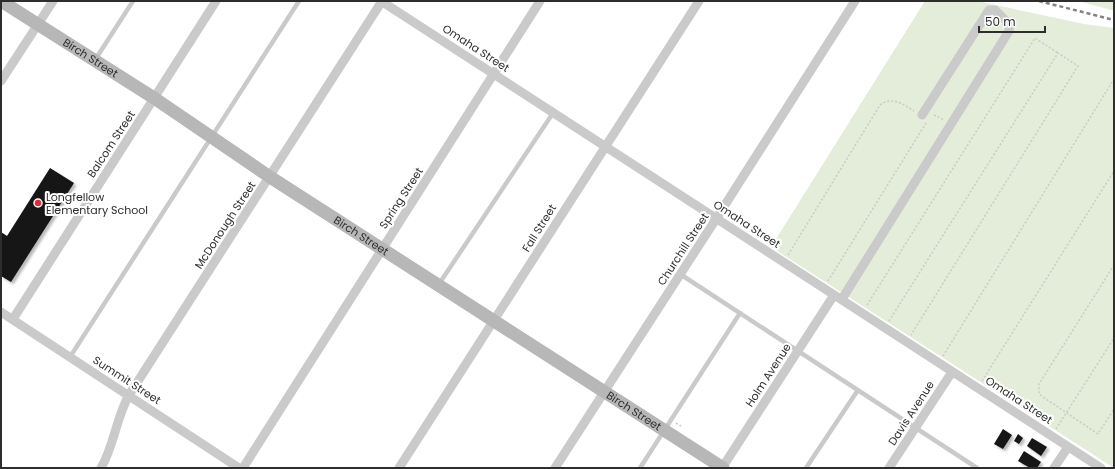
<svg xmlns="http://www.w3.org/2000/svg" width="1115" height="469" viewBox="0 0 1115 469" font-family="Poppins,sans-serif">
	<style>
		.green { fill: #e4ecda }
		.building { fill: #141414; filter: url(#shadow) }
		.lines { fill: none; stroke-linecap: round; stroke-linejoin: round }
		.path { stroke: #cacaca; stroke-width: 1.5; stroke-dasharray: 2 2; stroke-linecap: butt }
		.service { stroke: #cacaca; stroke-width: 4.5 }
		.minor { stroke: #cacaca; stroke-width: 9 }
		.secondary { stroke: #b7b7b7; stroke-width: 13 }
		.rail { stroke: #828282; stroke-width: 2.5; stroke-dasharray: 4 3; stroke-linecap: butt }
		.poi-dot { fill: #eb283b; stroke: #fff; stroke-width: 1.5 }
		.labels { text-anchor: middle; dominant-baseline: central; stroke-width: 4; stroke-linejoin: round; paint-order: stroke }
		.street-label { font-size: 11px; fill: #2d2d2d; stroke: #fff }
		.poi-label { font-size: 11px; fill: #2d2d2d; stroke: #fff; text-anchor: start }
	</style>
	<defs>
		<filter id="shadow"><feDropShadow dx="2.5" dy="2.5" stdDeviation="1" flood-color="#0004"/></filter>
	</defs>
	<rect width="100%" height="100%" fill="#fff"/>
	<path class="green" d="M 925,1 L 977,1 L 1084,24 L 1114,28 L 1114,468 L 771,247 Z
		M 1078,1 L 1114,1 L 1114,10 L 1111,10 Z"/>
	<path class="building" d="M 50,168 L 74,183 L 11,282 L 1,276 L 1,232 L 7,236 Z
		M 1003,429 L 1012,435 L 1003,449 L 994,444 Z
		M 1018,434 L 1023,438 L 1019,444 L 1014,441 Z
		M 1032,438 L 1047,447 L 1041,456 L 1027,446 Z
		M 1024,451 L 1041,462 L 1037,468 L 1030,468 L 1018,461 Z"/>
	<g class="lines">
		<path class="path" d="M 934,115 L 944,120
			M 788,255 L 880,105 C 892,96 903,104 914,111
			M 1114,265 L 1039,384 L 1039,394 L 1046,399 L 1098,434 L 1114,409
			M 828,281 L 926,123
			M 867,305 L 1035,38 L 1058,53
			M 889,321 L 1058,53 L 1078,66 L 911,335
			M 943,356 L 1114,79
			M 982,381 L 1114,171
			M 676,423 L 681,426
			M 1056,429 L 1114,338"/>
		<path class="service" d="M 95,60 L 133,1
			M 680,274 L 977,468
			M 439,284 L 553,113
			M 70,357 L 299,1
			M 640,468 L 740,313
			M 806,468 L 858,390"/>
		<path class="minor" d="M 381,1 L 1101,468
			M 1,81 L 53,1
			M 842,299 L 1009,31 L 1010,25 L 995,10 L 989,10 L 922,115
			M 1,312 L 239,468
			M 13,319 L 216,1
			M 101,468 C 114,446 116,418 129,395 L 382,1
			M 243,468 L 540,1
			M 399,468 L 699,1
			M 555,468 L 716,219 L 855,1
			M 722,468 L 834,295
			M 889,468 L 952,372
			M 1054,468 L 1068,447"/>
		<path class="secondary" id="s1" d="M 1,1 L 154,98 L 270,177 L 723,468"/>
		<path class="rail" d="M 1039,1 L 1114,20"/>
	</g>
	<circle class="poi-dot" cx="38" cy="203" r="4"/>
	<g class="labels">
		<g class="street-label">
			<text transform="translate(476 48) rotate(33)">Omaha Street</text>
			<text stroke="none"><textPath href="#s1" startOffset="106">Birch Street</textPath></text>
			<text transform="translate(111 144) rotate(-57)">Balcom Street</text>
			<text transform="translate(401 198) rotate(-57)">Spring Street</text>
			<text transform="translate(747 224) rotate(33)">Omaha Street</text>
			<text transform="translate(225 225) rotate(-57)">McDonough Street</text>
			<text transform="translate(539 228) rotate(-58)">Fall Street</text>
			<text stroke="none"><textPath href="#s1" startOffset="430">Birch Street</textPath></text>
			<text transform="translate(683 249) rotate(-57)">Churchill Street</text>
			<text transform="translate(768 375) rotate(-57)">Holm Avenue</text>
			<text transform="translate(127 380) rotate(33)">Summit Street</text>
			<text transform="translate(1019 400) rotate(33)">Omaha Street</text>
			<text stroke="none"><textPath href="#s1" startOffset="754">Birch Street</textPath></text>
			<text transform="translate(911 413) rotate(-57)">Davis Avenue</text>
		</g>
		<g class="poi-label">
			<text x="46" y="197">Longfellow<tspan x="46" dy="13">Elementary School</tspan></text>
		</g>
	</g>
	<rect width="1115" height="469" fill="none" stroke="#2d2d2d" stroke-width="4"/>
	<path d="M979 26v6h66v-6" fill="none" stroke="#2d2d2d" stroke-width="2"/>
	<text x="985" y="26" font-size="12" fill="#2d2d2d" stroke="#ffffff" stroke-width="3" paint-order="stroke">50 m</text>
</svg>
